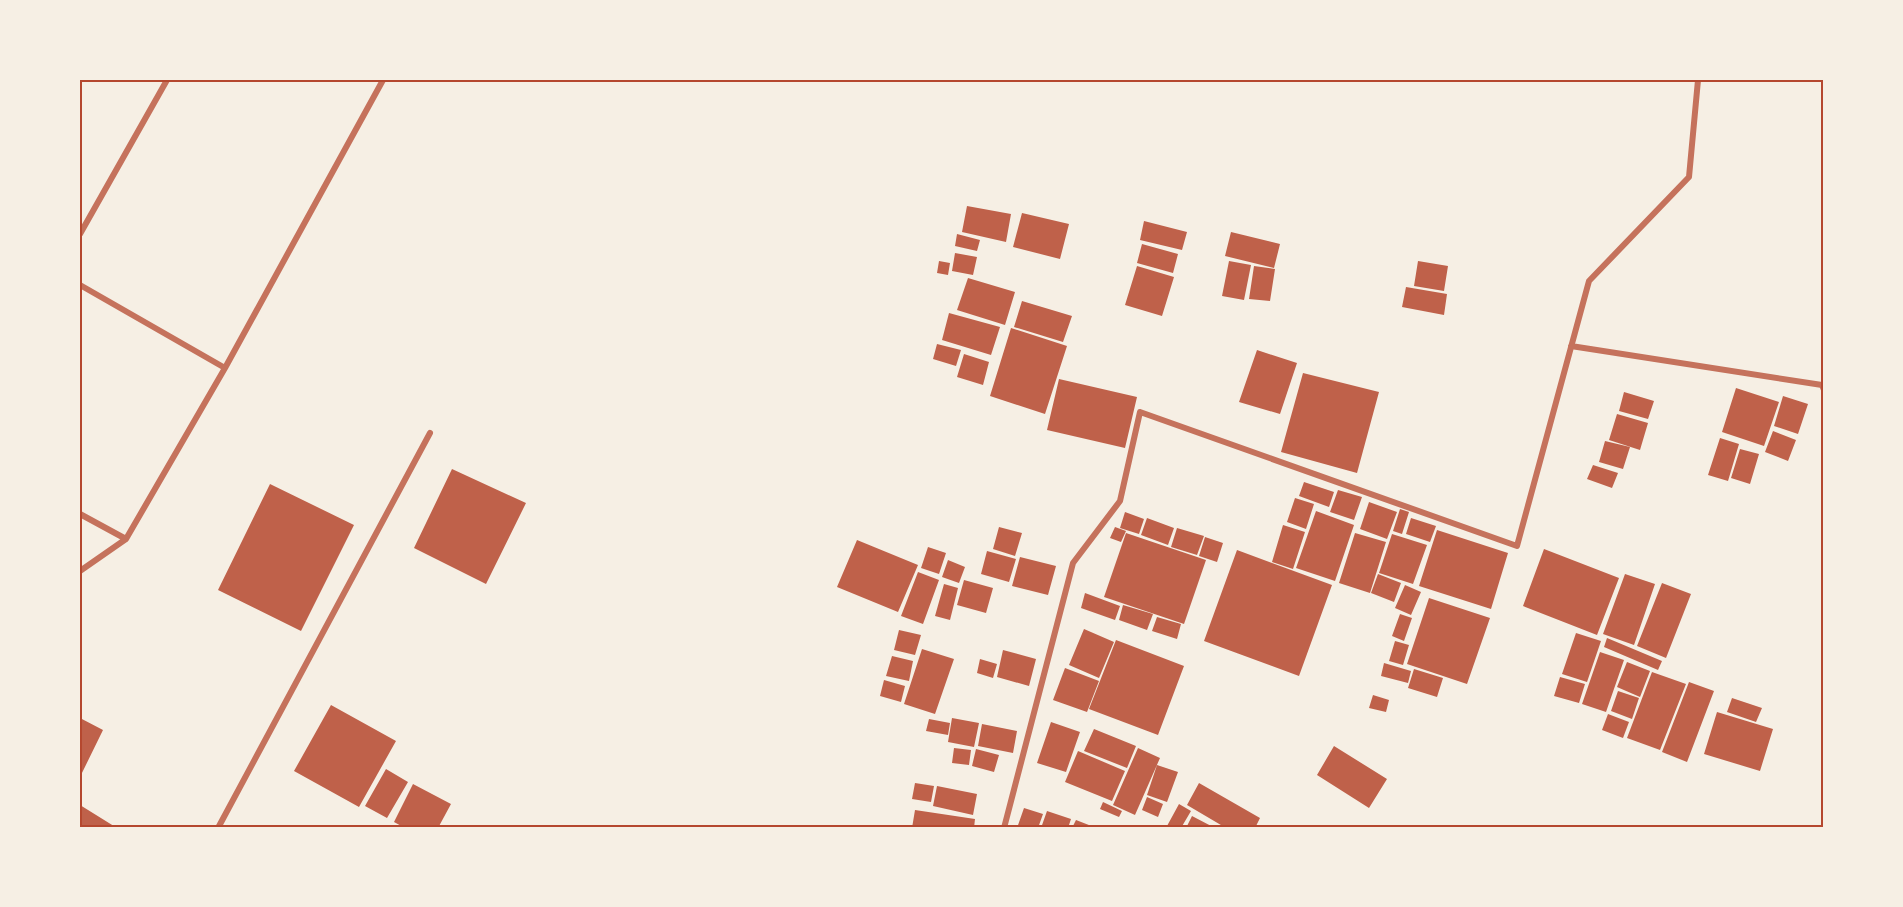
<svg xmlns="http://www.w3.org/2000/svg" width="1903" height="907" viewBox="0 0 1903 907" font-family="'Titillium Web',sans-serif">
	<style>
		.building { fill: #bf614a }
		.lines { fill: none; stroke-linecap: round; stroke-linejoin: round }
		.minor { stroke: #c5725c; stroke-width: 6 }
		.neatline { fill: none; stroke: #b5482f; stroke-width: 2 }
	</style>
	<rect width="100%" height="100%" fill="#f6efe4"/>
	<path class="building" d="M 967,206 L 1011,214 L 1006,242 L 962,232 Z
		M 1022,213 L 1069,224 L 1060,259 L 1013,247 Z
		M 1144,221 L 1187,232 L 1182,250 L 1140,240 Z
		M 1231,232 L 1280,244 L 1274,268 L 1225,256 Z
		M 957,234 L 980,240 L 977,251 L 955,246 Z
		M 1142,244 L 1178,254 L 1173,273 L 1137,263 Z
		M 955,253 L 977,257 L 973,275 L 952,271 Z
		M 939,261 L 950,263 L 948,275 L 937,273 Z
		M 1229,261 L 1251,265 L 1244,300 L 1222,296 Z
		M 1418,261 L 1448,266 L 1444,291 L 1414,286 Z
		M 1137,266 L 1174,277 L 1162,316 L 1125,305 Z
		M 1254,266 L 1275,269 L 1270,301 L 1249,299 Z
		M 968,278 L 1015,292 L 1005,325 L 957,310 Z
		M 1406,287 L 1447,294 L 1444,315 L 1402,307 Z
		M 1022,301 L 1072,316 L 1063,342 L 1014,327 Z
		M 949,313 L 1000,327 L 991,355 L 942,340 Z
		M 1011,328 L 1067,346 L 1045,414 L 990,396 Z
		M 937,344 L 961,350 L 956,366 L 933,359 Z
		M 1257,350 L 1297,363 L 1280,414 L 1239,402 Z
		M 964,354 L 989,362 L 983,385 L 957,377 Z
		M 1303,373 L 1379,392 L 1357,473 L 1281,452 Z
		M 1059,379 L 1137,397 L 1125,448 L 1047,430 Z
		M 1736,388 L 1779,402 L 1764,446 L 1722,432 Z
		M 1624,392 L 1654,401 L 1648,419 L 1619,411 Z
		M 1783,396 L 1808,404 L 1798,434 L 1774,426 Z
		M 1617,414 L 1648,423 L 1640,450 L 1609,440 Z
		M 1773,431 L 1796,440 L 1788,461 L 1765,452 Z
		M 1720,438 L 1739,444 L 1728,481 L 1708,475 Z
		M 1605,441 L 1630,447 L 1623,469 L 1599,462 Z
		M 1740,449 L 1759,454 L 1750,484 L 1731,478 Z
		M 1593,465 L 1618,473 L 1612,488 L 1587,479 Z
		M 452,469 L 526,503 L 486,584 L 414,548 Z
		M 1304,482 L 1334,492 L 1329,507 L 1299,496 Z
		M 270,484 L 354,525 L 301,631 L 218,590 Z
		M 1338,490 L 1362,497 L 1354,520 L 1330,512 Z
		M 1295,498 L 1314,504 L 1306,529 L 1287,522 Z
		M 1369,502 L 1397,512 L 1387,539 L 1360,529 Z
		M 1400,509 L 1409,512 L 1402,534 L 1393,531 Z
		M 1316,511 L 1354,525 L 1335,581 L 1296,568 Z
		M 1125,512 L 1144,519 L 1139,534 L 1120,528 Z
		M 1147,518 L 1174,528 L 1168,545 L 1141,535 Z
		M 1411,518 L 1436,526 L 1430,542 L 1406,534 Z
		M 1283,525 L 1305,532 L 1293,569 L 1272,562 Z
		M 999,527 L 1022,533 L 1015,556 L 993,549 Z
		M 1115,527 L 1126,531 L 1121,542 L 1110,538 Z
		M 1177,528 L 1204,536 L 1197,555 L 1171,547 Z
		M 1437,530 L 1508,553 L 1491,609 L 1419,586 Z
		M 1126,533 L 1206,560 L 1184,624 L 1104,597 Z
		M 1355,533 L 1386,542 L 1370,593 L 1339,583 Z
		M 1392,534 L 1427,545 L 1413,584 L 1379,573 Z
		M 1205,537 L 1223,543 L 1217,562 L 1199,556 Z
		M 857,540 L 918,565 L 898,612 L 837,587 Z
		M 928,547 L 946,553 L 939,574 L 921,568 Z
		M 1544,549 L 1619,578 L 1597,635 L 1523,606 Z
		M 1237,550 L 1332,585 L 1299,676 L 1204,641 Z
		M 987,551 L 1016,559 L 1009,582 L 981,574 Z
		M 1020,557 L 1056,566 L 1048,595 L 1012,586 Z
		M 948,560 L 965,567 L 959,583 L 942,577 Z
		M 918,572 L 939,580 L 923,624 L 901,616 Z
		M 1378,574 L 1401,583 L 1394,602 L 1371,593 Z
		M 1625,574 L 1655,584 L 1634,645 L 1603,634 Z
		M 964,580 L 993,588 L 986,613 L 957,605 Z
		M 1662,583 L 1691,594 L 1666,658 L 1637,646 Z
		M 944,584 L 958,588 L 950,620 L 935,616 Z
		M 1405,585 L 1421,592 L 1411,615 L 1395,608 Z
		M 1085,593 L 1120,606 L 1115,620 L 1081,608 Z
		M 1429,598 L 1490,618 L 1467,684 L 1407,664 Z
		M 1123,605 L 1153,614 L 1147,630 L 1119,620 Z
		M 1400,614 L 1412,618 L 1404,641 L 1392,636 Z
		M 1157,617 L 1181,624 L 1177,639 L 1152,631 Z
		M 1084,629 L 1114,642 L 1099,678 L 1069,665 Z
		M 899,630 L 921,635 L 915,655 L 894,650 Z
		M 1576,633 L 1601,641 L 1587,682 L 1562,674 Z
		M 1607,638 L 1662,661 L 1658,670 L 1604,647 Z
		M 1116,640 L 1184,666 L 1158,735 L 1089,709 Z
		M 1395,641 L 1409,645 L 1403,665 L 1389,661 Z
		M 922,649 L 954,659 L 935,714 L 904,704 Z
		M 1003,650 L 1036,659 L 1029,686 L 997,677 Z
		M 1600,652 L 1624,660 L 1606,712 L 1582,704 Z
		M 892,656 L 913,661 L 909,681 L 886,676 Z
		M 980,659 L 997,664 L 993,678 L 977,673 Z
		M 1627,662 L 1650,671 L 1640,697 L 1617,687 Z
		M 1384,663 L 1411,671 L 1408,683 L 1381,676 Z
		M 1065,668 L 1099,681 L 1087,712 L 1053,700 Z
		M 1414,669 L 1443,678 L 1437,697 L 1408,688 Z
		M 1652,672 L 1686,684 L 1660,750 L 1627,738 Z
		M 1560,677 L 1585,684 L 1579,703 L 1554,696 Z
		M 884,680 L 905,686 L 901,702 L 880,696 Z
		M 1689,682 L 1714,691 L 1687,762 L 1662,752 Z
		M 1618,691 L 1639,698 L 1632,719 L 1611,711 Z
		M 1373,695 L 1389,700 L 1386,712 L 1369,708 Z
		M 1732,698 L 1762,708 L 1756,722 L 1727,712 Z
		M 331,705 L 396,741 L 359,807 L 294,771 Z
		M 1717,712 L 1773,729 L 1760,771 L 1704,754 Z
		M 1608,714 L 1629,722 L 1623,738 L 1602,730 Z
		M 80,718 L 103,730 L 80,777 Z
		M 952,718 L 979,723 L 974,747 L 948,742 Z
		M 929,719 L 950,723 L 948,735 L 926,731 Z
		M 1051,722 L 1080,732 L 1066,772 L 1037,763 Z
		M 982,724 L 1017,731 L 1013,753 L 978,746 Z
		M 1094,729 L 1136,746 L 1127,768 L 1084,751 Z
		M 1334,746 L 1387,779 L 1369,808 L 1317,775 Z
		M 954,748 L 971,750 L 969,765 L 952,763 Z
		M 1138,748 L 1160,758 L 1135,815 L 1113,805 Z
		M 976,749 L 999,755 L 994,772 L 972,766 Z
		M 1078,751 L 1125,771 L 1112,801 L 1065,782 Z
		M 1157,765 L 1178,772 L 1167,802 L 1147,795 Z
		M 386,769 L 408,782 L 387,818 L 365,806 Z
		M 915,783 L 934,786 L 931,802 L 912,799 Z
		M 1199,783 L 1260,818 L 1255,828 L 1226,828 L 1187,805 Z
		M 413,784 L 451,804 L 438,828 L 405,828 L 394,822 Z
		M 937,786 L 977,794 L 973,815 L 933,806 Z
		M 1147,797 L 1163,804 L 1158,817 L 1142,810 Z
		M 1103,802 L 1122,811 L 1119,817 L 1100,809 Z
		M 1179,804 L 1191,811 L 1181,828 L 1170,828 L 1167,826 Z
		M 80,805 L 117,828 L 80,828 Z
		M 1024,808 L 1043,814 L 1038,828 L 1017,828 Z
		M 915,810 L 975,819 L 974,828 L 912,828 Z
		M 1047,811 L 1071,819 L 1068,828 L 1041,828 Z
		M 1192,816 L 1215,828 L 1186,828 Z
		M 1076,820 L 1094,827 L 1094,828 L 1072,828 Z"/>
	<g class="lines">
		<path class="minor" d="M 80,234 L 167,80
			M 80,285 L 225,368
			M 1571,346 L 1822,385 L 1824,390
			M 80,514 L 126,539
			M 80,571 L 126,539 L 225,368 L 383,80
			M 218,828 L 430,433
			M 1004,828 L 1073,563 L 1120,501 L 1140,412 L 1517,546 L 1589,281 L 1689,177 L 1698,80"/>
	</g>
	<rect width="1903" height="907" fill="none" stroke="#f6efe4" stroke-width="162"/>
	<rect x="81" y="81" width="1741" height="745" class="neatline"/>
</svg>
